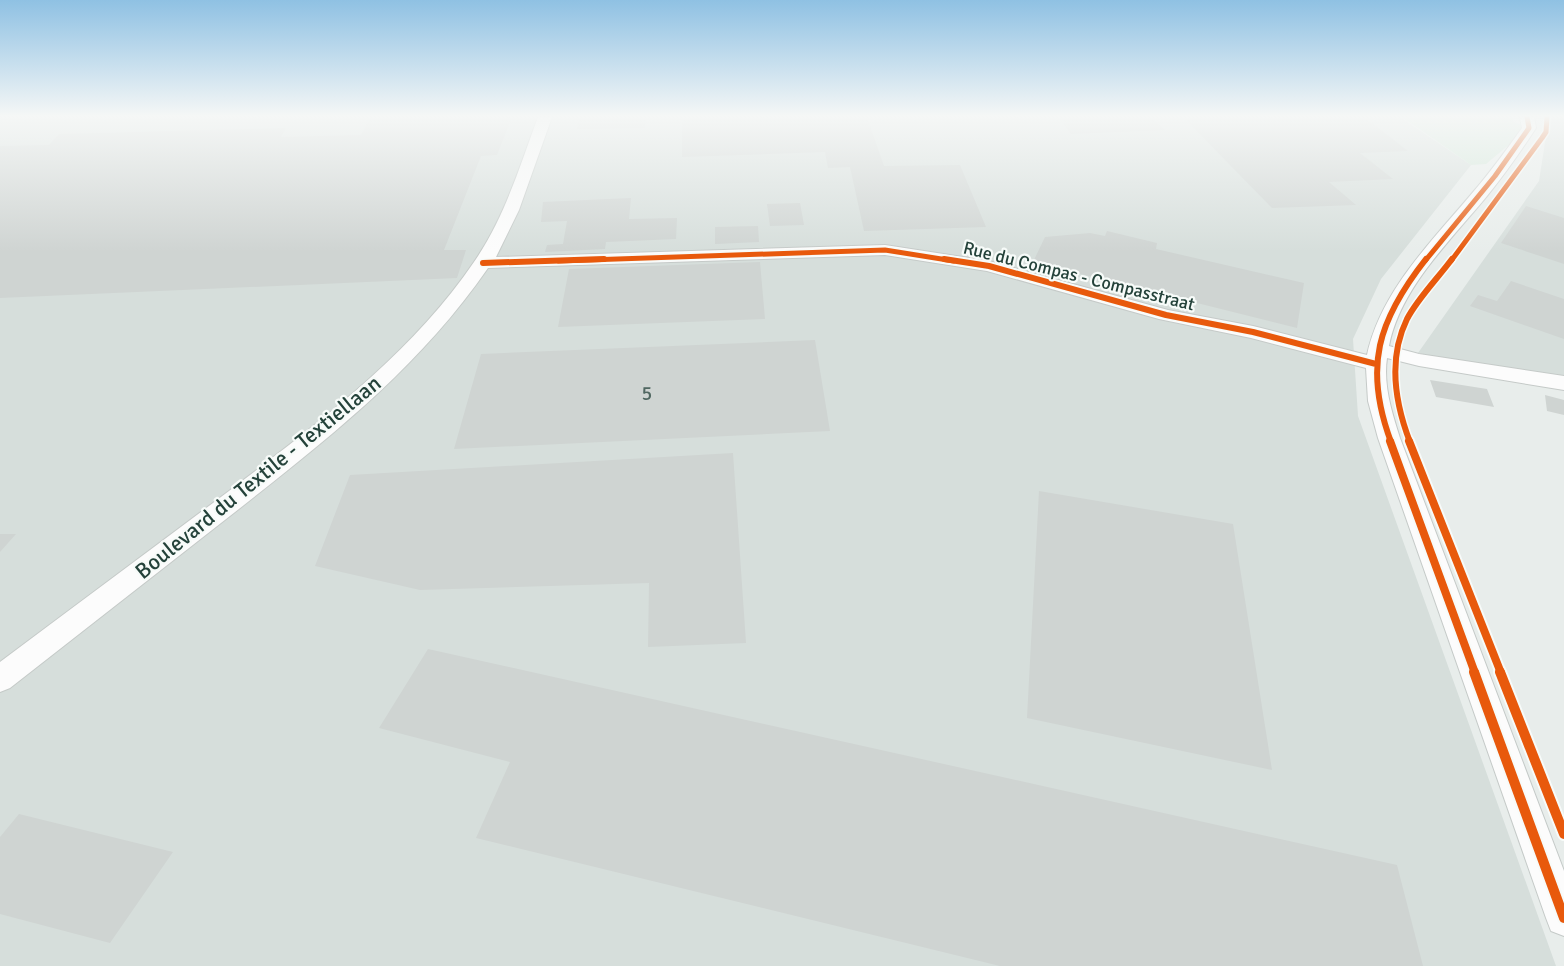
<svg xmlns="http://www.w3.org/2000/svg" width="1564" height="966" viewBox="0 0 1564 966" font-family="Signika,sans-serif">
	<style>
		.built { fill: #d6dedb }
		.green { fill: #d1e6d8 }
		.building { fill: #cfd4d2 }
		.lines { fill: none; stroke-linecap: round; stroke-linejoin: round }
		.minor-casing { stroke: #c5cac8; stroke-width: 2 }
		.minor { fill: #fcfcfc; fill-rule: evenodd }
		.cycleway-far3-casing { stroke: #f7fbf9; stroke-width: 8 }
		.cycleway-far2-casing { stroke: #f7fbf9; stroke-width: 9 }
		.cycleway-far1-casing { stroke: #f7fbf9; stroke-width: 12 }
		.cycleway-casing { stroke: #f7fbf9; stroke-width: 14 }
		.cycleway-far3 { stroke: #e8590c; stroke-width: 5 }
		.cycleway-far2 { stroke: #e8590c; stroke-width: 6 }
		.cycleway-far1 { stroke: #e8590c; stroke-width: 8 }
		.cycleway { stroke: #e8590c; stroke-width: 10 }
		.labels { text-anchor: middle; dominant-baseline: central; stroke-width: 4.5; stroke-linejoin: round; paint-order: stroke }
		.far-street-label { font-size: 18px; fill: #24423a; stroke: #f7fbf9 }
		.number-label { font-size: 20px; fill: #506761 }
		.street-label { font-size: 22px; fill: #24423a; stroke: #f7fbf9 }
	</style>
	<rect width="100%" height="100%" fill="#e8edeb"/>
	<path class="built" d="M 0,117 L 1400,117 L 1471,165 L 1381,279 L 1353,339 L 1358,416 L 1556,966 L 0,966 Z
		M 1549,117 L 1564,117 L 1564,380 L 1418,353 L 1539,181 Z"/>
	<path class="green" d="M 1402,117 L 1512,117 L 1514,122 L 1529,128 L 1486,164 L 1471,165 Z"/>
	<path class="building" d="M 370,117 L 512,117 L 497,155 L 481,156 L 444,250 L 466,250 L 457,278 L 0,298 L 0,146 L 49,145 L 59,134 L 286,128 L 281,137 L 361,135 Z
		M 579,117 L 645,117 L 645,128 L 577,129 Z
		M 682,117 L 867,117 L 884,166 L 960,165 L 986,227 L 864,231 L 850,167 L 828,168 L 825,152 L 682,157 Z
		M 1058,117 L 1151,117 L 1165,130 L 1071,134 Z
		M 1183,117 L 1364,117 L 1408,151 L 1360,153 L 1393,179 L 1329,182 L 1356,205 L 1272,208 Z
		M 631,198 L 629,219 L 677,218 L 676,239 L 606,242 L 605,249 L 545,252 L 547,245 L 563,244 L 567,221 L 541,222 L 543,202 Z
		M 800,203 L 804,225 L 770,226 L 767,204 Z
		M 1526,206 L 1564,218 L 1564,264 L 1501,243 Z
		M 758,226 L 759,242 L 715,244 L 715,227 Z
		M 1107,231 L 1157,243 L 1156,249 L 1304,283 L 1297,328 L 1033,262 L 1045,237 L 1090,233 L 1105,236 Z
		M 760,262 L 765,319 L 558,327 L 569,269 Z
		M 1511,281 L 1564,299 L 1564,339 L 1470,306 L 1478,295 L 1497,301 Z
		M 815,340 L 830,431 L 454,449 L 481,354 Z
		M 1430,380 L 1487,389 L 1494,407 L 1436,397 Z
		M 1545,395 L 1564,400 L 1564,415 L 1547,411 Z
		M 733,453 L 746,643 L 648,647 L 649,583 L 420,590 L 315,566 L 350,475 Z
		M 1039,491 L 1233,524 L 1272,770 L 1027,718 Z
		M 0,534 L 16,534 L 0,552 Z
		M 428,649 L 1397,865 L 1423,966 L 1000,966 L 476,838 L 510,762 L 379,728 Z
		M 19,814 L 173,852 L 110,943 L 0,914 L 0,837 Z"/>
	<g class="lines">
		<g class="minor-casing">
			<path id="minor" d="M 538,117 L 552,117 L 519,210 L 496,257 L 885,245 L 989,261 L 1168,310 L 1253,326 L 1367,355 C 1381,290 1433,240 1474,191 C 1491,171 1507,149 1522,128 L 1520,117 L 1534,117 L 1536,128 C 1521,151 1505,174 1487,196 C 1451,240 1400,288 1389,346 L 1419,354 L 1564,376 L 1564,390 L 1419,366 L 1387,358 C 1383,385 1392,413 1400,438 L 1564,871 L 1564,936 L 1551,931 L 1546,918 L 1378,438 L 1368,401 L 1366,368 L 1251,338 L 1159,319 L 987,271 L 885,255 L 488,268 C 421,365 335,433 244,505 C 166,566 88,627 10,688 L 0,692 L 0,662 C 76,605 153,548 229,491 C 318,423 410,356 474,262 C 504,219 520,166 538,117 Z"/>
		</g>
		<use href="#minor" class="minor"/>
		<g class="cycleway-far3-casing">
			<path id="cycleway-far3" d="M 558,261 L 885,250 L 954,261
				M 1425,261 L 1495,176 L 1529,128 L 1527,117
				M 1451,261 L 1542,138 L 1546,132 L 1547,117"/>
		</g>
		<g class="cycleway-far2-casing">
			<path id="cycleway-far2" d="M 944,259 L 989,266 L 1166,315 L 1253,332 L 1376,364
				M 483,263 L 604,259
				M 1391,442 C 1363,367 1378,320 1426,259
				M 1410,442 C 1395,403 1388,358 1407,319 C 1418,298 1438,278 1452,259"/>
		</g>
		<g class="cycleway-far1-casing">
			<path id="cycleway-far1" d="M 1390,441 L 1475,673
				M 1409,441 L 1501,673"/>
		</g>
		<g class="cycleway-casing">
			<path id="cycleway" d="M 1474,672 L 1564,918
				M 1500,672 L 1564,834"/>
		</g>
		<use href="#cycleway-far3" class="cycleway-far3"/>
		<use href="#cycleway-far2" class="cycleway-far2"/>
		<use href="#cycleway-far1" class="cycleway-far1"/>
		<use href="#cycleway" class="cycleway"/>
	</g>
	<linearGradient id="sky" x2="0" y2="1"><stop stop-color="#8fc1e3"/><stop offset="0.46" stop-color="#f5f7f6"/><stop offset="1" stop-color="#f5f7f6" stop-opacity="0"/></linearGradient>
	<rect width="1564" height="252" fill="url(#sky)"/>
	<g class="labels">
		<g class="far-street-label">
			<text transform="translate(1079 276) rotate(14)">Rue du Compas - Compasstraat</text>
		</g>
		<g class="number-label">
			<text x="647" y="393">5</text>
		</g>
		<g class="street-label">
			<text transform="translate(258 477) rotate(-39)">Boulevard du Textile - Textiellaan</text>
		</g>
	</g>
</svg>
